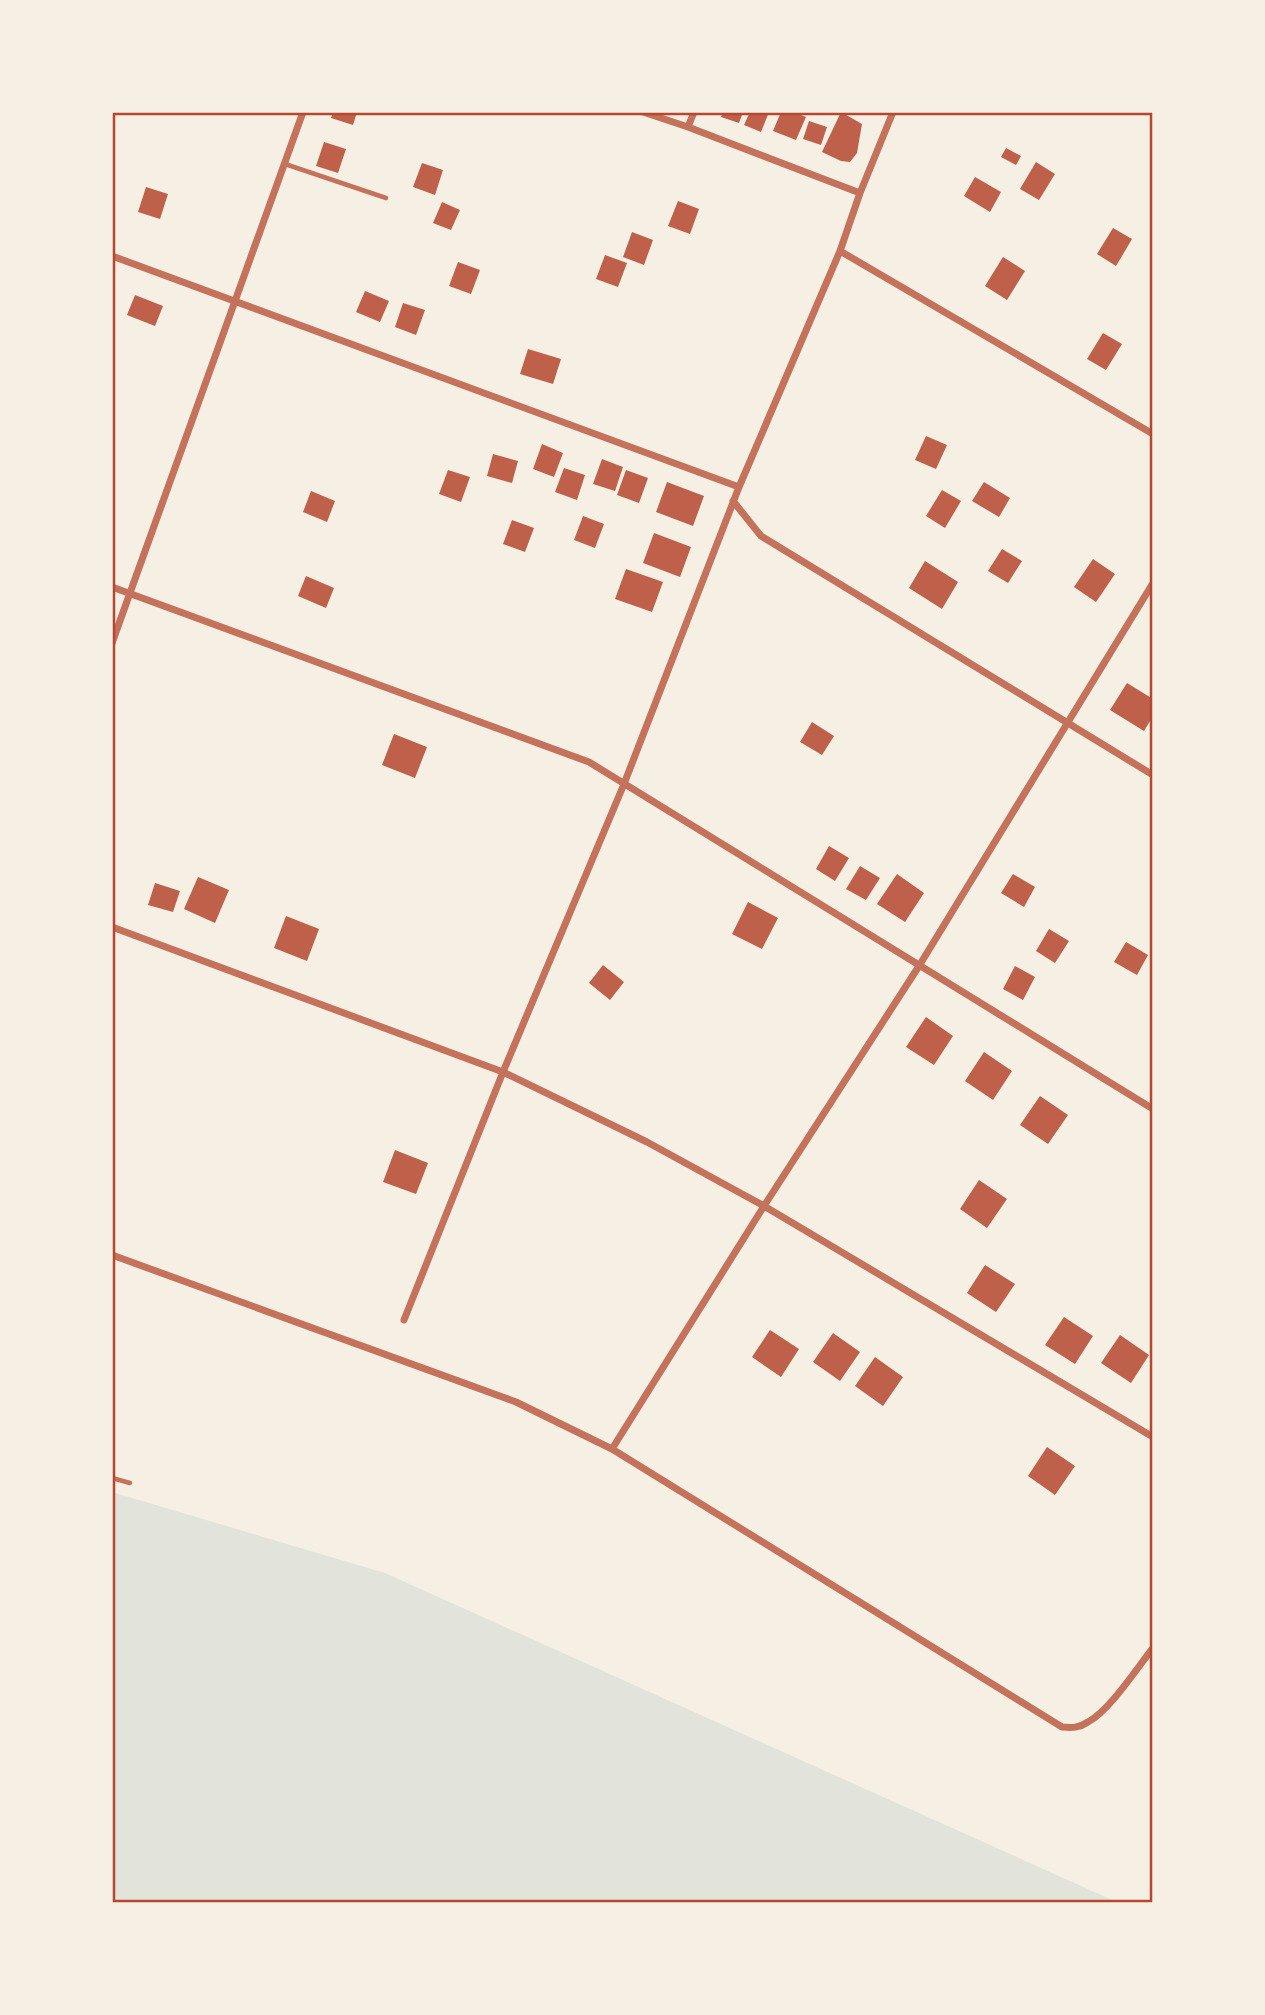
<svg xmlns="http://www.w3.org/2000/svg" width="1265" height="2015" viewBox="0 0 1265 2015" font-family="'Exo 2',sans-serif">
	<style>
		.green { fill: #e2e4dc }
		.building { fill: #bf614a }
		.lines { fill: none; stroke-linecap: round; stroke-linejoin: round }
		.service { stroke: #c5725c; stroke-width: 4.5 }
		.minor { stroke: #c5725c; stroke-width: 7 }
		.neatline { fill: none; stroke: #b5482f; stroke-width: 2.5 }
	</style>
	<rect width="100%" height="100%" fill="#f6efe4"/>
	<path class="green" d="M 112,1492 L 385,1573 L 1119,1903 L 112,1903 Z"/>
	<path class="building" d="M 333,112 L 357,112 L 353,125 L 331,118 Z
		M 723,112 L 743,112 L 739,123 L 721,117 Z
		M 750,112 L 769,112 L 761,132 L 744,125 Z
		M 781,112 L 793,112 L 806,117 L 796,140 L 773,131 Z
		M 841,112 L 862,124 L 857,153 L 850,162 L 841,161 L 822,152 Z
		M 809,121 L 827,127 L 821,145 L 803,139 Z
		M 324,142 L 346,149 L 338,173 L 316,166 Z
		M 1006,148 L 1021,156 L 1016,165 L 1001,157 Z
		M 1036,162 L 1055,174 L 1039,200 L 1020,189 Z
		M 422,163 L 443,170 L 435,195 L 413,187 Z
		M 975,177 L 1001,192 L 990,212 L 964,196 Z
		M 146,187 L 168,194 L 160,219 L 138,212 Z
		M 678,201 L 699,209 L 690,234 L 668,226 Z
		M 442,202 L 460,210 L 451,230 L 433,223 Z
		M 1113,228 L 1132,239 L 1116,266 L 1097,254 Z
		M 632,232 L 653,240 L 644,265 L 623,257 Z
		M 605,255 L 627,263 L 618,287 L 596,279 Z
		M 1003,257 L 1025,271 L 1007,300 L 985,286 Z
		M 458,262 L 480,270 L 471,294 L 449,286 Z
		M 365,291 L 389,301 L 380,322 L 356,312 Z
		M 135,295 L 163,306 L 155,326 L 127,315 Z
		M 403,303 L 425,310 L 416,335 L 395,327 Z
		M 1103,333 L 1122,344 L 1106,370 L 1087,359 Z
		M 528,349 L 561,359 L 553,384 L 520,374 Z
		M 926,436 L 947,445 L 936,469 L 915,460 Z
		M 542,444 L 563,453 L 554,477 L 533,469 Z
		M 493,454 L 518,461 L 512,483 L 487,476 Z
		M 602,459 L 623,467 L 615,491 L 593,484 Z
		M 564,468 L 585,475 L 577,500 L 555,492 Z
		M 448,470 L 470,477 L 461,502 L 439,494 Z
		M 626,470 L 648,478 L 639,503 L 617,495 Z
		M 667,482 L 704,496 L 693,526 L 656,512 Z
		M 984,482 L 1010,498 L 999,517 L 972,501 Z
		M 942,490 L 961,501 L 945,528 L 926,516 Z
		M 311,491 L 335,501 L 327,522 L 303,512 Z
		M 583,516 L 604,524 L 595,548 L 574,540 Z
		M 512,520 L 534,528 L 525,552 L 503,544 Z
		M 654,533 L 691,547 L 680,577 L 643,563 Z
		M 1002,549 L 1022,561 L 1008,583 L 988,571 Z
		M 1093,559 L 1115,574 L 1096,602 L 1074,587 Z
		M 925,561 L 958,582 L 942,609 L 909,588 Z
		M 626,569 L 663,582 L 652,612 L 615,599 Z
		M 306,576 L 334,588 L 326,608 L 298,596 Z
		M 1127,683 L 1153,699 L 1153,716 L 1144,731 L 1110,710 Z
		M 812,722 L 834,736 L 822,755 L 800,742 Z
		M 394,734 L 427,747 L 415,778 L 382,765 Z
		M 829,846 L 849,858 L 835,881 L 816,869 Z
		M 860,866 L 880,878 L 866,900 L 846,889 Z
		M 897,874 L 924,893 L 905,922 L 877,904 Z
		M 1013,874 L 1035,887 L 1024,907 L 1001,893 Z
		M 198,877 L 229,890 L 215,923 L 184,909 Z
		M 155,883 L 180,891 L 173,912 L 148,905 Z
		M 748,902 L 778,918 L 762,949 L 732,934 Z
		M 286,916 L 319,929 L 307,961 L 274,948 Z
		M 1049,929 L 1069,941 L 1055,963 L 1036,951 Z
		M 1126,942 L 1148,955 L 1137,975 L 1114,962 Z
		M 603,965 L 624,982 L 610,1000 L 589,983 Z
		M 1015,966 L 1035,977 L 1023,1000 L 1003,989 Z
		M 926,1017 L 953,1036 L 934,1065 L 906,1047 Z
		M 984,1052 L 1012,1071 L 993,1100 L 965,1081 Z
		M 1040,1096 L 1068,1115 L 1048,1144 L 1020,1125 Z
		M 395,1150 L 428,1163 L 416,1194 L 383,1182 Z
		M 979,1180 L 1007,1199 L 987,1228 L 960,1209 Z
		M 985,1265 L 1015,1284 L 996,1312 L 967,1293 Z
		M 1064,1317 L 1093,1336 L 1075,1364 L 1045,1345 Z
		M 770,1330 L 799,1349 L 781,1377 L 752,1357 Z
		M 833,1333 L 860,1352 L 840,1381 L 813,1362 Z
		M 1120,1335 L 1149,1355 L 1131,1383 L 1101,1363 Z
		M 875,1357 L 903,1377 L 883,1406 L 855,1386 Z
		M 1047,1447 L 1075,1466 L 1055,1495 L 1028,1476 Z"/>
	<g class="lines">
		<path class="service" d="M 285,164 L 386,198
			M 112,1478 L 130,1483"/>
		<path class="minor" d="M 643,112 L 688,127 L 860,193
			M 688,127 L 694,112
			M 840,251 L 1153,434
			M 112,256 L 739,487
			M 733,501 L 761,536 L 1153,775
			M 112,587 L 589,762 L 1153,1109
			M 112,643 L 303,112
			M 112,927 L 503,1072 L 647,1142 L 764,1206 L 1153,1437
			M 112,1255 L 516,1402 L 612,1449 L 1062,1727 C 1072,1728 1079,1728 1088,1722 C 1110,1710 1137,1668 1153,1648
			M 404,1320 L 503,1072 L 624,784 L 739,487 L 840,251 L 860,193 L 893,112
			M 612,1449 L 764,1206 L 919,966 L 1153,583"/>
	</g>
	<rect width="1265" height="2015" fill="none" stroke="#f6efe4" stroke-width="228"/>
	<rect x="114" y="114" width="1037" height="1787" class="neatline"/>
</svg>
